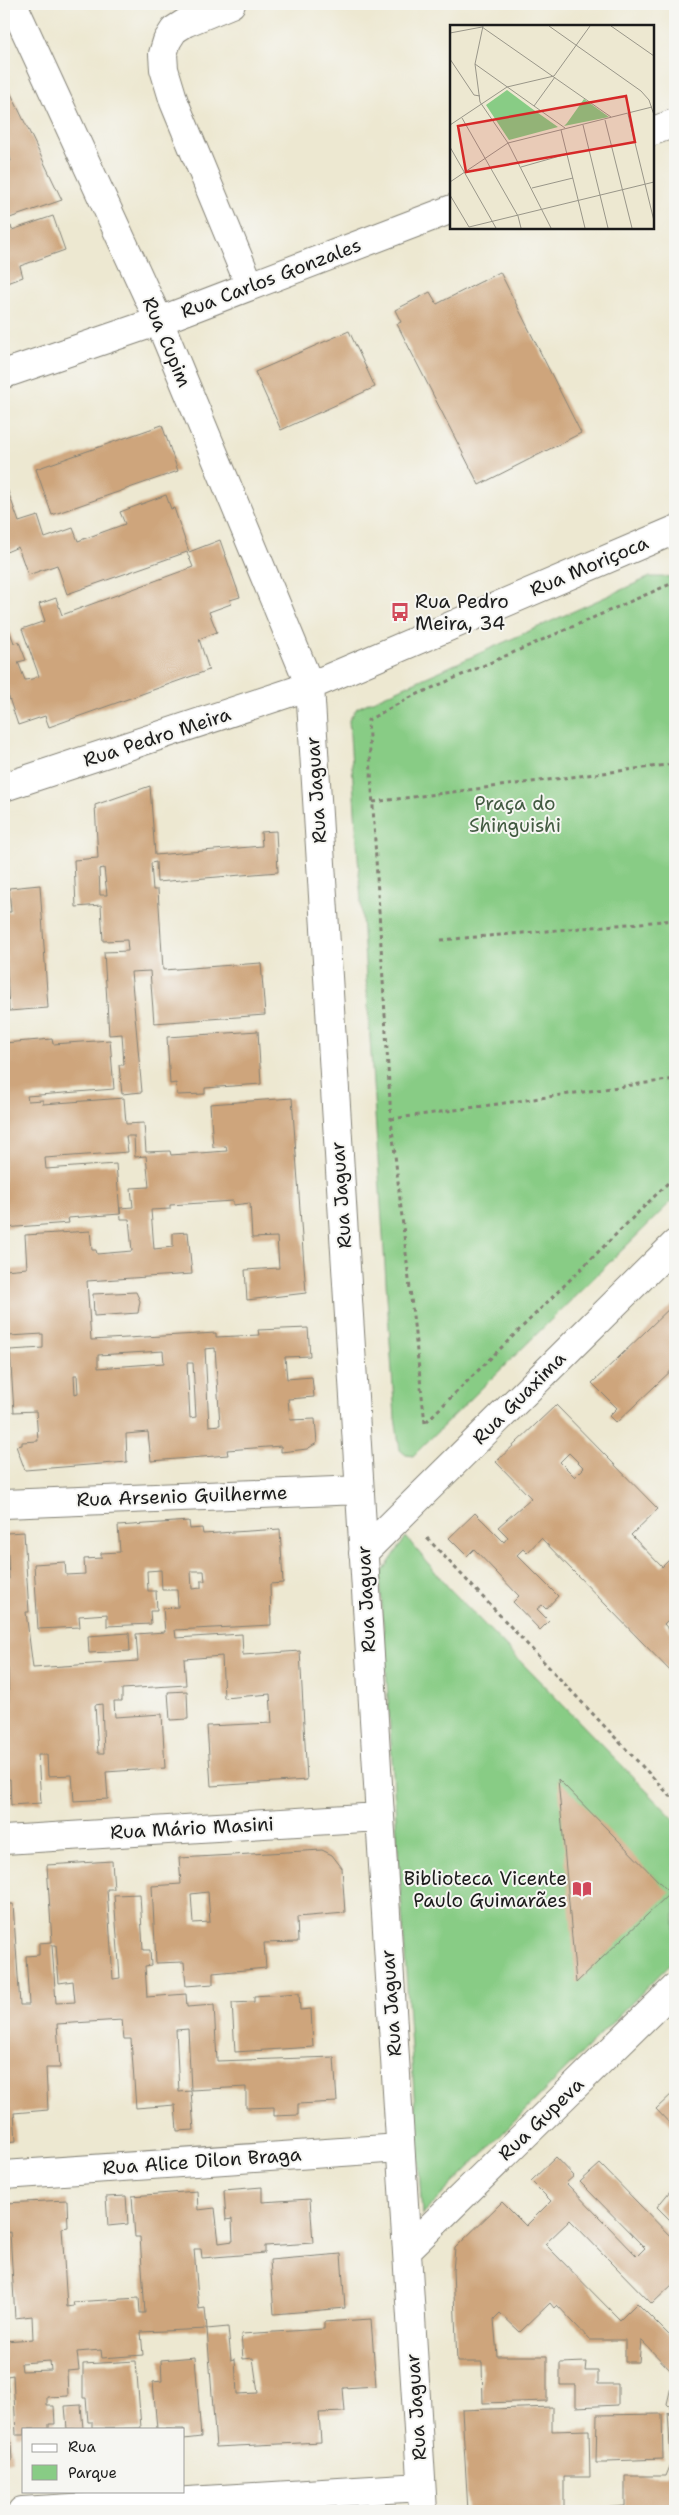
<svg xmlns="http://www.w3.org/2000/svg" width="679" height="2515" viewBox="0 0 679 2515" font-family="'Shantell Sans',sans-serif">
	<style>
		.green { fill: #88cc85; stroke: #527450 }
		.building { fill: #cea57b; fill-rule: evenodd }
		.lines { fill: none; stroke-linecap: round; stroke-linejoin: round }
		.minor-casing { stroke: #848276; stroke-width: 30 }
		.path { stroke: #848276; stroke-width: 3; stroke-dasharray: 4 4; stroke-linecap: butt }
		.minor { stroke: #fff; stroke-width: 28 }
		.labels { text-anchor: middle; dominant-baseline: central; stroke-width: 4; stroke-linejoin: round; paint-order: stroke }
		.street-label { font-size: 19px; fill: #1c1c1c; stroke: #f6f6f2 }
		.poi-label { font-size: 19px; fill: #1c1c1c; stroke: #f6f6f2; text-anchor: start }
		.park-label { font-size: 19px; fill: #425a41; stroke: #f6f6f2 }
		.inset-road { fill: none; stroke: #999689; stroke-width: 1 }
		.view { fill: #d62828; fill-opacity: 0.15; stroke: #d62828; stroke-width: 2.5 }
		.inset-edge { fill: none; stroke: #1c1c1c; stroke-width: 2.5 }
	</style>
	<rect width="100%" height="100%" fill="#f6f6f2"/>
	<filter id="ink" filterUnits="userSpaceOnUse"><feTurbulence type="fractalNoise" baseFrequency=".02" numOctaves="2"/><feDisplacementMap in="SourceGraphic" scale="10" xChannelSelector="R" yChannelSelector="G"/><feConvolveMatrix kernelMatrix="1 2 1 2 8 2 1 2 1" color-interpolation-filters="sRGB"/></filter>
	<filter id="wash" filterUnits="userSpaceOnUse"><feTurbulence type="fractalNoise" baseFrequency=".0096" numOctaves="4" result="noise"/><feDisplacementMap in="SourceGraphic" scale="20" xChannelSelector="R" yChannelSelector="G"/><feGaussianBlur stdDeviation="1.12" result="paint"/><feColorMatrix in="noise" values="0 0 0 0 0 0 0 0 0 0 0 0 0 0 0 0 0 1.4 0 .05"/><feComposite in="paint" operator="in"/></filter>
	<g filter="url(#wash)">
		<rect width="100%" height="100%" fill="#ede8d1"/>
		<path class="green" d="M 650,577 L 675,577 L 675,1198 L 425,1444 L 413,1456 L 406,1455 L 400,1450 L 395,1418 L 349,720 L 357,708 Z
			M 406,1537 L 448,1587 L 675,1820 L 675,1959 L 422,2215 L 380,1576 Z"/>
		<g id="blocks">
			<path class="building" d="M 4,79 L 62,200 L 4,220 L 4,164 L 11,161 L 9,154 L 4,156 Z
				M 53,216 L 65,250 L 20,266 L 23,277 L 4,284 L 4,229 L 11,226 L 12,230 Z
				M 500,272 L 581,433 L 479,485 L 397,324 L 401,322 L 395,310 L 430,292 L 437,304 Z
				M 349,331 L 375,387 L 281,430 L 255,372 Z
				M 162,425 L 178,471 L 52,515 L 36,469 Z
				M 4,480 L 19,522 L 38,516 L 45,538 L 73,528 L 78,541 L 125,524 L 120,512 L 166,495 L 171,509 L 174,508 L 189,552 L 220,540 L 240,597 L 230,600 L 231,604 L 209,612 L 217,632 L 199,639 L 209,670 L 49,727 L 45,716 L 18,725 L 4,683 L 4,616 L 14,643 L 19,642 L 26,660 L 18,662 L 25,680 L 32,679 L 39,676 L 22,629 L 45,621 L 39,604 L 56,598 L 62,615 L 193,567 L 187,552 L 67,594 L 57,565 L 28,575 L 18,547 L 4,553 Z
				M 150,786 L 155,855 L 262,846 L 261,832 L 276,831 L 278,872 L 157,882 L 156,862 L 151,863 L 153,890 L 158,890 L 163,970 L 261,963 L 265,1015 L 154,1023 L 150,971 L 131,972 L 142,1092 L 122,1094 L 119,1065 L 124,1065 L 122,1034 L 109,1035 L 104,952 L 128,951 L 127,940 L 103,941 L 101,905 L 76,907 L 74,860 L 98,858 L 95,805 ZM 104,868 L 107,895 L 100,895 L 99,869 Z
				M 40,885 L 48,1008 L 9,1011 L 4,912 L 11,912 L 9,888 Z
				M 258,1031 L 261,1084 L 205,1088 L 205,1094 L 177,1095 L 176,1083 L 170,1084 L 167,1037 Z
				M 52,1039 L 53,1044 L 110,1040 L 114,1089 L 27,1096 L 28,1101 L 43,1100 L 43,1104 L 124,1098 L 126,1124 L 144,1123 L 146,1152 L 170,1151 L 171,1155 L 227,1151 L 226,1146 L 213,1147 L 210,1104 L 292,1098 L 306,1293 L 247,1300 L 245,1270 L 279,1268 L 277,1237 L 252,1238 L 250,1203 L 233,1205 L 233,1201 L 170,1205 L 170,1209 L 151,1210 L 154,1249 L 173,1247 L 173,1233 L 188,1232 L 192,1274 L 87,1281 L 91,1340 L 216,1333 L 216,1337 L 259,1335 L 258,1330 L 308,1328 L 310,1356 L 285,1357 L 287,1379 L 312,1377 L 314,1397 L 288,1399 L 290,1420 L 315,1419 L 317,1443 L 307,1449 L 281,1452 L 281,1446 L 227,1450 L 228,1455 L 151,1461 L 148,1432 L 126,1434 L 127,1462 L 25,1470 L 16,1446 L 22,1445 L 22,1442 L 38,1441 L 36,1411 L 14,1412 L 10,1350 L 43,1348 L 43,1334 L 9,1336 L 5,1270 L 27,1268 L 25,1235 L 90,1231 L 92,1250 L 96,1250 L 97,1254 L 132,1251 L 129,1219 L 121,1219 L 120,1208 L 133,1207 L 131,1188 L 149,1187 L 146,1156 L 135,1157 L 134,1136 L 126,1136 L 128,1152 L 45,1158 L 46,1169 L 116,1164 L 120,1214 L 68,1218 L 69,1223 L 4,1228 L 4,1043 ZM 215,1348 L 220,1425 L 209,1426 L 205,1349 ZM 163,1351 L 164,1363 L 98,1368 L 98,1355 ZM 187,1363 L 193,1363 L 196,1417 L 190,1418 ZM 74,1375 L 77,1375 L 78,1393 L 75,1394 Z
				M 136,1292 L 140,1301 L 138,1313 L 94,1316 L 93,1294 Z
				M 675,1303 L 675,1367 L 616,1423 L 609,1416 L 617,1408 L 592,1383 Z
				M 556,1405 L 658,1509 L 631,1535 L 662,1567 L 675,1554 L 675,1613 L 664,1624 L 675,1636 L 675,1676 L 541,1538 L 527,1553 L 523,1549 L 517,1555 L 558,1596 L 546,1609 L 542,1605 L 537,1609 L 549,1621 L 540,1630 L 513,1602 L 519,1596 L 474,1549 L 467,1556 L 449,1538 L 475,1513 L 504,1542 L 508,1537 L 498,1527 L 531,1498 L 496,1462 ZM 569,1453 L 584,1468 L 575,1477 L 560,1462 Z
				M 189,1521 L 190,1529 L 202,1528 L 203,1534 L 280,1529 L 283,1583 L 270,1584 L 271,1625 L 175,1630 L 176,1638 L 242,1634 L 243,1655 L 300,1651 L 307,1780 L 211,1786 L 207,1726 L 272,1723 L 270,1694 L 224,1698 L 222,1656 L 184,1659 L 186,1685 L 122,1689 L 122,1701 L 114,1701 L 115,1717 L 162,1714 L 165,1768 L 106,1772 L 108,1799 L 74,1801 L 72,1775 L 48,1776 L 47,1755 L 38,1755 L 41,1803 L 11,1805 L 10,1779 L 4,1779 L 4,1709 L 9,1709 L 8,1669 L 4,1670 L 4,1579 L 9,1579 L 7,1533 L 24,1532 L 29,1612 L 26,1612 L 33,1668 L 138,1661 L 136,1634 L 165,1632 L 163,1608 L 178,1607 L 177,1590 L 162,1590 L 161,1570 L 147,1571 L 148,1591 L 156,1591 L 157,1611 L 150,1611 L 151,1624 L 107,1626 L 107,1614 L 79,1616 L 80,1627 L 38,1629 L 34,1564 L 65,1562 L 66,1575 L 85,1574 L 84,1559 L 101,1558 L 101,1553 L 120,1552 L 118,1526 ZM 191,1571 L 204,1571 L 205,1581 L 201,1581 L 201,1588 L 192,1589 ZM 102,1704 L 104,1753 L 98,1753 L 95,1705 Z
				M 675,1620 L 675,1633 L 669,1627 Z
				M 129,1633 L 130,1651 L 89,1653 L 88,1636 Z
				M 187,1691 L 188,1719 L 170,1720 L 168,1692 Z
				M 558,1779 L 670,1893 L 576,1983 Z
				M 322,1850 L 332,1855 L 342,1868 L 345,1913 L 297,1917 L 298,1942 L 264,1943 L 266,1968 L 213,1973 L 213,1984 L 186,1986 L 184,1962 L 156,1963 L 152,1886 L 181,1884 L 179,1858 ZM 208,1892 L 210,1922 L 193,1923 L 191,1894 Z
				M 112,1861 L 114,1889 L 107,1889 L 113,1979 L 120,1978 L 114,1895 L 140,1894 L 143,1950 L 150,1950 L 151,1965 L 145,1966 L 147,1997 L 186,1994 L 187,2007 L 214,2005 L 217,2061 L 334,2057 L 337,2102 L 298,2104 L 298,2115 L 274,2116 L 274,2107 L 246,2108 L 246,2087 L 191,2090 L 188,2029 L 176,2030 L 179,2092 L 191,2091 L 194,2130 L 177,2131 L 175,2105 L 136,2108 L 131,2039 L 124,2039 L 122,2020 L 57,2024 L 60,2068 L 46,2068 L 48,2110 L 14,2113 L 16,2141 L 4,2142 L 4,2114 L 7,2113 L 4,2081 L 4,1904 L 13,1904 L 20,2005 L 29,2005 L 26,1956 L 39,1955 L 39,1943 L 52,1942 L 47,1865 ZM 52,1945 L 56,1945 L 59,1983 L 73,1981 L 75,2002 L 56,2003 Z
				M 299,1993 L 300,2010 L 311,2009 L 313,2047 L 235,2052 L 232,2003 L 254,2002 L 254,1996 Z
				M 674,2092 L 675,2093 L 675,2129 L 656,2109 Z
				M 556,2157 L 574,2176 L 566,2183 L 637,2256 L 645,2248 L 580,2182 L 600,2164 L 675,2241 L 675,2282 L 652,2304 L 570,2220 L 545,2244 L 620,2320 L 637,2303 L 675,2341 L 675,2412 L 667,2404 L 674,2374 L 641,2340 L 639,2362 L 625,2362 L 625,2340 L 590,2340 L 557,2305 L 554,2308 L 550,2303 L 520,2332 L 500,2313 L 494,2319 L 497,2356 L 547,2356 L 547,2401 L 483,2403 L 482,2362 L 457,2362 L 453,2271 L 455,2248 L 502,2202 L 526,2226 L 551,2201 L 531,2181 Z
				M 675,2185 L 675,2218 L 672,2222 L 657,2207 Z
				M 262,2187 L 262,2202 L 310,2199 L 313,2243 L 265,2246 L 265,2253 L 202,2258 L 201,2249 L 194,2249 L 199,2309 L 205,2308 L 207,2329 L 141,2332 L 143,2355 L 102,2358 L 101,2350 L 77,2352 L 79,2370 L 67,2371 L 68,2396 L 47,2397 L 47,2406 L 54,2406 L 55,2424 L 49,2424 L 49,2429 L 24,2429 L 24,2435 L 16,2435 L 13,2375 L 7,2376 L 12,2461 L 4,2461 L 4,2341 L 33,2339 L 32,2316 L 15,2318 L 10,2232 L 4,2233 L 4,2203 L 67,2200 L 68,2227 L 62,2228 L 67,2307 L 74,2306 L 73,2302 L 139,2298 L 140,2313 L 145,2313 L 140,2237 L 135,2237 L 132,2196 L 197,2191 L 198,2210 L 215,2208 L 219,2243 L 233,2241 L 232,2219 L 226,2220 L 224,2190 ZM 50,2361 L 51,2370 L 22,2371 L 21,2363 Z
				M 126,2196 L 128,2224 L 108,2226 L 106,2197 Z
				M 341,2254 L 345,2308 L 274,2314 L 270,2260 Z
				M 371,2319 L 376,2386 L 343,2388 L 345,2412 L 319,2413 L 321,2442 L 216,2447 L 207,2329 L 228,2327 L 231,2360 L 235,2359 L 237,2394 L 258,2393 L 253,2358 L 243,2359 L 241,2334 L 324,2329 L 324,2322 Z
				M 195,2357 L 201,2437 L 184,2439 L 184,2429 L 157,2429 L 153,2382 L 162,2381 L 161,2360 Z
				M 136,2361 L 141,2428 L 92,2429 L 92,2422 L 88,2422 L 86,2398 L 83,2398 L 83,2364 Z
				M 586,2362 L 585,2371 L 598,2371 L 598,2384 L 618,2384 L 618,2405 L 576,2407 L 576,2385 L 560,2385 L 560,2363 Z
				M 81,2405 L 83,2429 L 67,2429 L 65,2406 Z
				M 552,2407 L 552,2431 L 589,2430 L 590,2477 L 564,2477 L 564,2511 L 468,2511 L 462,2410 Z
				M 668,2412 L 675,2420 L 675,2464 L 672,2465 L 675,2468 L 675,2511 L 567,2511 L 625,2506 L 625,2476 L 666,2476 L 671,2464 Z
				M 662,2414 L 663,2459 L 608,2461 L 608,2463 L 596,2463 L 597,2415 Z"/>
		</g>
	</g>
	<g filter="url(#ink)">
		<use href="#blocks" fill-opacity="0" stroke="#848276" stroke-width="1"/>
		<g class="lines">
			<g class="minor-casing">
				<path id="minor" d="M 13,4 L 159,321 L 310,686 L 423,2511
					M 231,4 L 185,23 L 174,30 L 167,41 L 163,54 L 164,69 L 174,102 L 250,286
					M 653,131 L 675,123
					M 4,374 L 159,321 L 452,209
					M 4,787 L 310,686 L 675,530
					M 4,1504 L 360,1490
					M 363,1553 L 675,1244
					M 4,1840 L 379,1817
					M 4,2175 L 400,2148
					M 407,2250 L 675,1988
					M 22,2511 L 421,2487"/>
			</g>
			<path class="path" d="M 373,802 L 675,764
				M 441,940 L 675,920
				M 391,1119 L 675,1079
				M 426,1422 L 675,1176
				M 425,1423 L 391,1119 L 368,720 L 409,698 L 675,582
				M 427,1538 L 675,1801"/>
			<use href="#minor" class="minor"/>
		</g>
	</g>
	<defs>
		<g id="bus-bare" transform="scale(1.5)"><path d="M-5-6H5V4H4V6H2V4H-2V6H-4V4H-5ZM-3.5-4V0h7V-4ZM-3.5 1.2v1.5H-2V1.2ZM2 1.2v1.5H3.5V1.2Z" fill="#d1495b" stroke="#f6f6f2" stroke-width="2.5" paint-order="stroke"/></g>
		<g id="library-bare" transform="scale(1.5)"><path d="M-6-4Q-3-5.5-.7-3.5V5Q-3 3-6 4ZM6-4Q3-5.5 .7-3.5V5Q3 3 6 4Z" fill="#d1495b" stroke="#f6f6f2" stroke-width="2.5" paint-order="stroke"/></g>
	</defs>
	<g fill-rule="evenodd">
		<use href="#bus-bare" x="400" y="612"/>
		<use href="#library-bare" x="582" y="1889"/>
	</g>
	<g class="labels">
		<g class="street-label">
			<text transform="translate(271 278) rotate(-21)">Rua Carlos Gonzales</text>
			<text transform="translate(167 342) rotate(67)">Rua Cupim</text>
			<text transform="translate(589 566) rotate(-23)">Rua Moriçoca</text>
			<text transform="translate(157 737) rotate(-18)">Rua Pedro Meira</text>
			<text transform="translate(316 790) rotate(-94)">Rua Jaguar</text>
			<text transform="translate(341 1195) rotate(-94)">Rua Jaguar</text>
			<text transform="translate(519 1398) rotate(-45)">Rua Guaxima</text>
			<text transform="translate(182 1496) rotate(-2)">Rua Arsenio Guilherme</text>
			<text transform="translate(366 1599) rotate(-93)">Rua Jaguar</text>
			<text transform="translate(192 1828) rotate(-3)">Rua Mário Masini</text>
			<text transform="translate(391 2003) rotate(-94)">Rua Jaguar</text>
			<text transform="translate(541 2119) rotate(-44)">Rua Gupeva</text>
			<text transform="translate(202 2161) rotate(-4)">Rua Alice Dilon Braga</text>
			<text transform="translate(416 2407) rotate(-94)">Rua Jaguar</text>
		</g>
		<g class="poi-label">
			<text x="415" y="601">Rua Pedro<tspan x="415" dy="22">Meira, 34</tspan></text>
			<text x="567" y="1878" text-anchor="end">Biblioteca Vicente<tspan x="567" dy="22">Paulo Guimarães</tspan></text>
		</g>
		<g class="park-label">
			<text x="515" y="803">Praça do<tspan x="515" dy="22">Shinguishi</tspan></text>
		</g>
	</g>
	<g transform="translate(450 25)">
		<rect width="204" height="204" fill="#ede8d1"/>
		<path d="M 57,65 L 81,83 L 108,102 L 59,115 L 36,80 ZM 134,74 L 159,92 L 114,101 L 117,98 Z" fill="#88cc85"/>
		<path class="inset-road" d="M 33,1 L 25,39 L 30,77 L 58,118 L 101,203M 99,1 L 191,66 L 199,75 L 204,90M 161,1 L 204,31M 0,8 L 32,2 L 161,92M 0,34 L 24,70 L 30,71M 25,39 L 115,103M 84,81 L 105,52M 178,89 L 204,196M 12,93 L 68,191 L 71,203M 155,95 L 182,203M 0,100 L 57,62 L 104,51 L 140,1M 133,100 L 158,203M 111,105 L 135,203M 0,122 L 46,203M 71,142 L 117,129M 0,157 L 58,118 L 202,82M 82,163 L 123,153M 0,170 L 19,202M 19,202 L 204,157"/>
		<path class="view" d="M 176,71 L 185,117 L 16,147 L 8,101 Z"/>
		<rect width="204" height="204" class="inset-edge"/>
	</g>
	<rect width="679" height="2515" fill="none" stroke="#f6f6f2" stroke-width="20"/>
	<rect x="22" y="2428" width="162" height="65" fill="#f6f6f2" stroke="#9f9f9c"/>
	<rect x="32" y="2444" width="25" height="8" fill="#ffffff" stroke="#9f9f9c"/>
	<text x="68" y="2452" font-size="15" fill="#1c1c1c">Rua</text>
	<rect x="32" y="2465" width="25" height="15" fill="#88cc85" stroke="#9f9f9c"/>
	<text x="68" y="2478" font-size="15" fill="#1c1c1c">Parque</text>
</svg>
